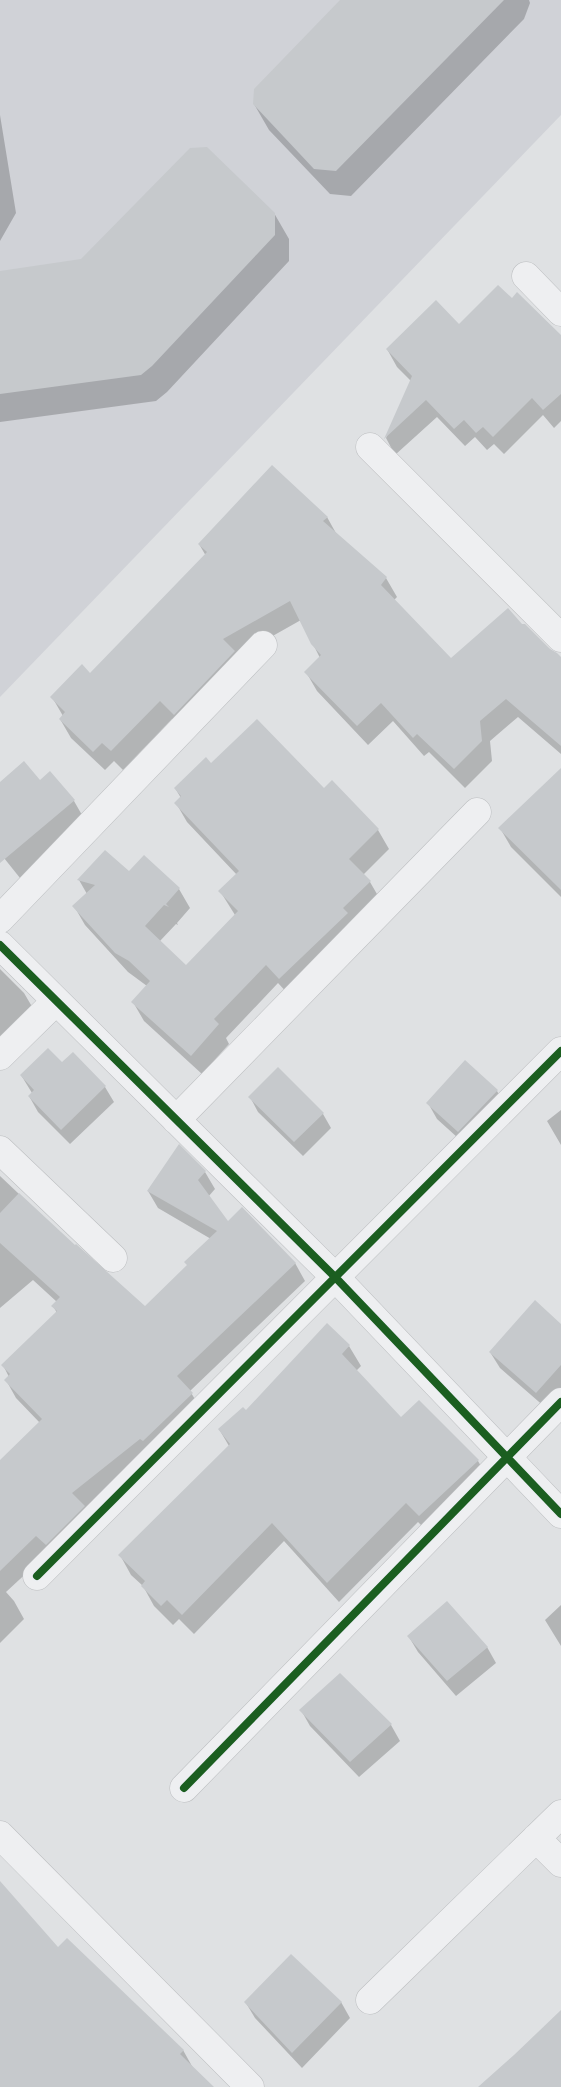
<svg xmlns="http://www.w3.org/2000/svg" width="561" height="2087" viewBox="0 0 561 2087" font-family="Mulish,sans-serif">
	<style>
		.built { fill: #d0d2d7 }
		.shadow { fill: #0003 }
		.building { fill: #c6c9cc }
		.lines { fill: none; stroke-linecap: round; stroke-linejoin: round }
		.street-casing { stroke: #bcbec0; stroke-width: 29 }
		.street { stroke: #eeeff1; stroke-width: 28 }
		.cycleway-casing { stroke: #eceef3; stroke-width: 11 }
		.cycleway { stroke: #1b5e20; stroke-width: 8 }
	</style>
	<rect width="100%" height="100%" fill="#dfe1e3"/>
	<path class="built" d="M 0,0 L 561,0 L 561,115 L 0,697 Z"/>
	<path class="shadow" d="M 342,0 L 529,0 L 530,3 L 524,19 L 351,196 L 330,194 L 269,130 L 254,104 Z
		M 0,115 L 16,213 L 0,241 Z
		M 274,213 L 289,239 L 289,261 L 167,392 L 156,401 L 0,422 L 0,272 L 81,260 Z
		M 512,300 L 561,337 L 561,421 L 554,428 L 543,415 L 504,454 L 494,444 L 487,450 L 475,437 L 465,446 L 437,417 L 395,455 L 386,438 L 411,381 L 397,367 L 387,349 L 459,326 Z
		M 327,517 L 337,535 L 386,578 L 397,597 L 394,600 L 451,659 L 522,625 L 561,659 L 561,754 L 518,717 L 490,741 L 492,761 L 465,788 L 429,752 L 424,756 L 393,721 L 368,745 L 317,691 L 306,672 L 320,658 L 301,620 L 237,656 L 186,733 L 172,719 L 123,770 L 114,761 L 105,770 L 71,738 L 60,719 L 63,716 L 52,697 L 90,674 L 206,556 L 199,544 Z
		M 211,765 L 324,790 L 332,782 L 378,830 L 389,849 L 363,875 L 370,882 L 381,901 L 291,997 L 278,983 L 226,1038 L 229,1044 L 202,1074 L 144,1021 L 133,1002 L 147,986 L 128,972 L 85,925 L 74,906 L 87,894 L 79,880 L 129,873 L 179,889 L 190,908 L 177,923 L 178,925 L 176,924 L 160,941 L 186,967 L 235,915 L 220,891 L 237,875 L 187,822 L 176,803 L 181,798 L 175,788 Z
		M 561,770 L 561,897 L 511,847 L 500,828 Z
		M 39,781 L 74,801 L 86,822 L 20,878 L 0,853 L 0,783 Z
		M 0,969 L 24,993 L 34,1010 L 0,1043 Z
		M 465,1062 L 497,1091 L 506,1107 L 468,1147 L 437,1119 L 428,1103 Z
		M 62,1064 L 105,1087 L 114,1102 L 70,1144 L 38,1112 L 29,1096 L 32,1093 L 21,1075 Z
		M 250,1097 L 323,1114 L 331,1128 L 303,1156 L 258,1112 Z
		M 561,1110 L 561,1145 L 547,1121 Z
		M 205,1172 L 215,1189 L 208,1197 L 227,1222 L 295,1263 L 305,1281 L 190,1391 L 202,1411 L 6,1592 L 14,1601 L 24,1619 L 0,1643 L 0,1462 L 40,1423 L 16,1398 L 6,1380 L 9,1377 L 3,1365 L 57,1313 L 53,1306 L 57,1302 L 33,1280 L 0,1308 L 0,1176 L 75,1247 L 145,1308 L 188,1266 L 211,1239 L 158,1208 L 148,1191 Z
		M 561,1325 L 561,1391 L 546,1408 L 500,1368 L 490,1352 Z
		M 349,1346 L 361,1366 L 356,1371 L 401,1419 L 478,1461 L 489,1480 L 431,1535 L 418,1522 L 339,1602 L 284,1541 L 194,1634 L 179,1619 L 173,1625 L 154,1606 L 143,1586 L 131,1575 L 120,1555 L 229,1446 L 219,1429 Z
		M 561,1605 L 561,1646 L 545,1620 Z
		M 409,1637 L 487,1647 L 496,1663 L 456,1696 L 418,1652 Z
		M 340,1674 L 391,1725 L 400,1741 L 359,1777 L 310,1726 L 301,1710 Z
		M 0,1883 L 58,1949 L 183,2050 L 193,2068 L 213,2087 L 0,2087 Z
		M 341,2002 L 350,2018 L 302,2068 L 255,2018 L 246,2003 Z"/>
	<path class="building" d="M 340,0 L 504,0 L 336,171 L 314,169 L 253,104 L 254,89 Z
		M 207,147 L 275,213 L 275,235 L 152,366 L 141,375 L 0,394 L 0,271 L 81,259 L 190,148 Z
		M 498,285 L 512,298 L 517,292 L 561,335 L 561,394 L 543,410 L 532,398 L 493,437 L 483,427 L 476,433 L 464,420 L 454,429 L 426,400 L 384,439 L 412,376 L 386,349 L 436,300 L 459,324 Z
		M 272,465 L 328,517 L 323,521 L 387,577 L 381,585 L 451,658 L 508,608 L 522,624 L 525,624 L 550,649 L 557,653 L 561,657 L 561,746 L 506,699 L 480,721 L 482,741 L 454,769 L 417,734 L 413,738 L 381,703 L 357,726 L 304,672 L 321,655 L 311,644 L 290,601 L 223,639 L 235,651 L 174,715 L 160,701 L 111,751 L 102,743 L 93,752 L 59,719 L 65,712 L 50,697 L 82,664 L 90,673 L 207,552 L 198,544 Z
		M 257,719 L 324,788 L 332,780 L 379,829 L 349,859 L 371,881 L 343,908 L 348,913 L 279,979 L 266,965 L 214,1019 L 219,1024 L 191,1056 L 131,1002 L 150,981 L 129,961 L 115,953 L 72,906 L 95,885 L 77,880 L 105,850 L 129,871 L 144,855 L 180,888 L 166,904 L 169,907 L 164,905 L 145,926 L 186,965 L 238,911 L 218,891 L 239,871 L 174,803 L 181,796 L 174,788 L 206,757 L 211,763 Z
		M 24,761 L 40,780 L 50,771 L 75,800 L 0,863 L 0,782 Z
		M 561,768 L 561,890 L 498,828 Z
		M 48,1048 L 62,1062 L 73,1052 L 106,1086 L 61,1130 L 28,1096 L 34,1090 L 20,1075 Z
		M 465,1060 L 498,1090 L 458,1132 L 426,1103 Z
		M 278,1067 L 324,1113 L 294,1142 L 248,1097 Z
		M 179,1144 L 206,1171 L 198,1180 L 228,1221 L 242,1207 L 296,1263 L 177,1376 L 193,1393 L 143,1441 L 140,1439 L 72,1493 L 85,1506 L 46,1545 L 36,1536 L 0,1571 L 0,1460 L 42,1419 L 4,1380 L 10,1374 L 1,1365 L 57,1311 L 51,1306 L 60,1297 L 0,1243 L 0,1213 L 19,1193 L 75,1245 L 76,1244 L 145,1306 L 187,1265 L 184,1262 L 217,1231 L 147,1191 Z
		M 535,1300 L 561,1324 L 561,1365 L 536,1393 L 489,1352 Z
		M 327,1323 L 350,1345 L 342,1354 L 401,1417 L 419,1400 L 479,1460 L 419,1516 L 406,1503 L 327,1583 L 272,1523 L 182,1615 L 167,1600 L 161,1606 L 141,1586 L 145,1581 L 118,1555 L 230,1444 L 218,1429 L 243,1407 L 246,1410 Z
		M 447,1601 L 488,1647 L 447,1681 L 407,1636 Z
		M 340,1673 L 392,1724 L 350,1762 L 299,1710 Z
		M 0,1881 L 58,1947 L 67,1938 L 184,2050 L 180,2054 L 214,2087 L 0,2087 Z
		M 291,1954 L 342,2002 L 292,2053 L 244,2002 Z
		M 561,2010 L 561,2087 L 478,2087 L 514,2055 Z"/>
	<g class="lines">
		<g class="street-casing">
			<path id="street" d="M 526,276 L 561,312
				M 370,447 L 561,638
				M 0,919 L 263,645
				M 0,945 L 336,1278 L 561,1514
				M 0,1056 L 56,1001
				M 176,1120 L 477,812
				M 0,1150 L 113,1258
				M 37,1576 L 561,1051
				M 184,1788 L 561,1402
				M 0,1835 L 250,2087
				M 536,1838 L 561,1863
				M 370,2000 L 561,1814"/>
		</g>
		<use href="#street" class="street"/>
		<g class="cycleway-casing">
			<path id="cycleway" d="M 0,945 L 336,1278 L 561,1514
				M 37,1576 L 561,1051
				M 184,1788 L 561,1402"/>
		</g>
		<use href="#cycleway" class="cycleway"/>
	</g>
</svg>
